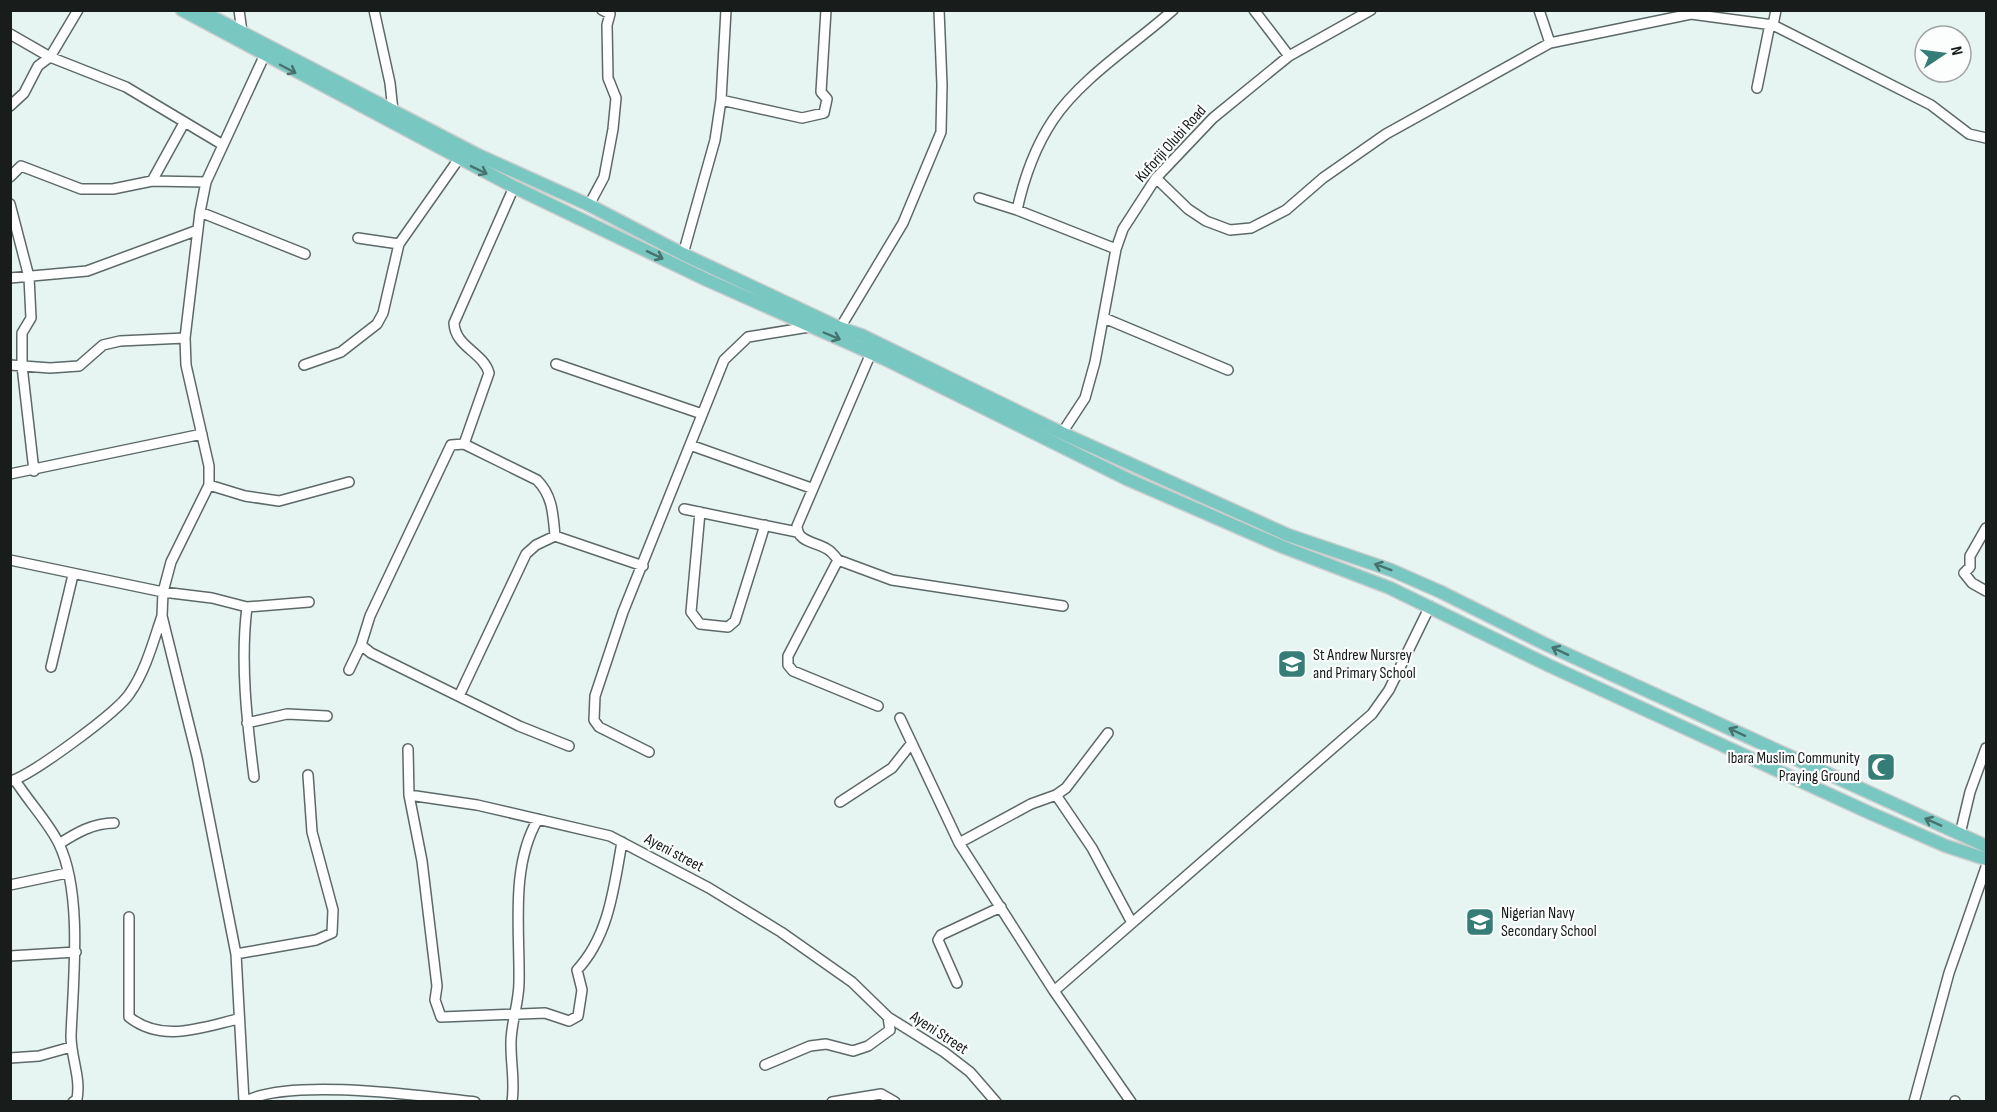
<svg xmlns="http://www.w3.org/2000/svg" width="1997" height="1112" viewBox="0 0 1997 1112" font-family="'Sofia Sans Condensed',sans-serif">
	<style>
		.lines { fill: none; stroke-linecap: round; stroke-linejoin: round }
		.minor-casing { stroke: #5d6968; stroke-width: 12 }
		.major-casing { stroke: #cccdcd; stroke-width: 15 }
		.minor { stroke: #fff; stroke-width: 9 }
		.major { stroke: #78c7c1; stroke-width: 12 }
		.oneway { stroke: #48726e }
		.labels { text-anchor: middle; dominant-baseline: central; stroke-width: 4.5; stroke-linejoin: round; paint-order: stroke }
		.street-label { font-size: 16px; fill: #181d1c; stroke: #fcfefe }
		.poi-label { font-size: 16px; fill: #181d1c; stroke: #fcfefe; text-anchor: start }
	</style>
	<rect width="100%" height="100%" fill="#e6f4f2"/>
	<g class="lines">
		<g class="minor-casing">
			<path id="minor" d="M 239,10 L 242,32
				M 374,10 L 390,83 L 393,111
				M 1254,10 L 1289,56
				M 1539,10 L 1550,43
				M 1773,25 L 1776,10
				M 10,34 L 50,57 L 126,87 L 223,145
				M 1757,88 L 1770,24
				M 721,100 L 802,118 L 824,113 L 827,99 L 821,92 L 826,10
				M 10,106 L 24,93 L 38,66 L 50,57 L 78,10
				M 10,177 L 21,166 L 81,189 L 113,189 L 152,181 L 206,182
				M 1156,178 L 1188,209 L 1206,221 L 1230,230 L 1251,228 L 1286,210 L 1323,178 L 1386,134 L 1550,43 L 1691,14 L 1773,25 L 1931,105 L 1969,134 L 1986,138
				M 152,181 L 184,123
				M 979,198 L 1017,210 L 1116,249
				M 10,204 L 29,277 L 31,318 L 22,333 L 22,366 L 34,471
				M 589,205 L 604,177 L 613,129 L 616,98 L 608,78 L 607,25 L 610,14 L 602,10
				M 1017,210 C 1024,178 1035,147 1053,120 C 1081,78 1135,44 1173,10
				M 200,212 L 305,254
				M 358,238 L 399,244
				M 683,254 L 715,140 L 721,100 L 726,10
				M 10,278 L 87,271 L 198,230
				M 1104,318 L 1228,370
				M 840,328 L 903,223 L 941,132 L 942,85 L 939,10
				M 871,353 L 797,526 C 797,542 816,542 827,549 C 831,551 835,556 838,560 L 788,656 L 788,665 L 793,671 L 878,706
				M 556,364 L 702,414
				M 10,365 L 50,368 L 79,366 L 103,345 L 120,341 L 185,338
				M 304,365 L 341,352 L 377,324 L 383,313 L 399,244 L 458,160
				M 1062,433 L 1085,398 L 1095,362 L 1116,249 L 1123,229 L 1156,178 L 1213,118 L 1289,56 L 1371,10
				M 464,444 L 489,373 C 483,352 455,347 454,323 L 514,187
				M 690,445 L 811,488
				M 10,474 L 202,434
				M 209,485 L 245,496 L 279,501 L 349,482
				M 684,509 L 797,532
				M 700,512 L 691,612 L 700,624 L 728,627 L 735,621 L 765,525
				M 1986,528 L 1970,556 L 1970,567 L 1964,573 L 1972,583 L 1986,591
				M 555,536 C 553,515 553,496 537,480 L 464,444 L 451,445 L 370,616 L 361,645 L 371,653 L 519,726 L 569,746
				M 10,560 L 163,592 L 212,598 L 247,607 C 240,662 247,722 254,777
				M 838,560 L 892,580 L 1063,606
				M 247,607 L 309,602
				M 51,667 L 73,575
				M 349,670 L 361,645
				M 459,696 L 526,554 L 536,545 L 555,536 L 643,566
				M 900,718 L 959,843 L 1054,991 L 1131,1102
				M 247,723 L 287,714 L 327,716
				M 408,749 L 409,795 L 422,861 L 437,986 L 435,1000 L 441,1017 L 545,1013 L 569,1021 L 578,1016 L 582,990 L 577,970 C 609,936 614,887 622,842
				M 649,752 L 599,727 L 594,720 L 595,696 L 623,612 L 724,360 L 748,337 L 809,327
				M 15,780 C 28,801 49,823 59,844 C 83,894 73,982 71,1036 C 71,1058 81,1077 77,1099 L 73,1102
				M 11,781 C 33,774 118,712 130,693 C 146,670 153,642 162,616
				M 409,795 L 477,805 L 610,836 L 709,888 L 781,932 L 852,982 L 888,1017 L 944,1052 L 970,1072 L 996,1102
				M 1056,795 L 1092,848 L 1132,923
				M 840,802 L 892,768 L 911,744
				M 1960,834 L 1970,792 L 1986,748
				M 959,843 L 1031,804 L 1056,795 L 1066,788 L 1108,733
				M 59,844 C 76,833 93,823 114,823
				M 10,885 L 67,873
				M 129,917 L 129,1017 C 162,1043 200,1028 238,1019
				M 236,954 L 316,940 L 332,933 L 333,910 L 312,832 L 308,775
				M 10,956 L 76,952
				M 957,983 L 938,940 L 941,935 L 1001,907
				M 1054,991 L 1372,714 L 1389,690 L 1430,606
				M 10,1058 L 39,1056 L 71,1047
				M 765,1065 L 810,1046 L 826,1044 L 853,1051 L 868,1046 L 890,1030 L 888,1017
				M 244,1101 L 236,954 L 197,757 L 162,616 L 163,592 L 171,562 L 209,485 L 209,466 L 186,365 L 185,338 L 200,212 L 206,182 L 267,50
				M 1955,1101 L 1955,1102
				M 244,1102 C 288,1077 422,1096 475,1102
				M 512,1102 C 515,1082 511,1066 511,1046 C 510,1025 519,1004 519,982 C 520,929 510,867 538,819
				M 832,1102 L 881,1094 L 895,1102
				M 1914,1102 L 1949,973 L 1986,867"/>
		</g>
		<g class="major-casing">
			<path id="major" d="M 182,10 L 514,187 L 707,280 L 889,361 L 1127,479 L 1283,547 L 1390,588 L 1550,666 L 1870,813 L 1946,846 L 1986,859
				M 199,10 L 478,155 L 589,205 L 683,254 L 840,328 L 861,335 L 1062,433 L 1288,535 L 1391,570 L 1441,592 L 1545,644 L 1986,846"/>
		</g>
		<use href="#minor" class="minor"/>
		<use href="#major" class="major"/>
	</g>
	<defs><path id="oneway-shaft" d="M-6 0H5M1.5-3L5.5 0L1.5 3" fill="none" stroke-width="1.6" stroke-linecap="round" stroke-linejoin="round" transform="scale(1.5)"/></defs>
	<g class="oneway">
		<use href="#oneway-shaft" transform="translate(288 69) rotate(28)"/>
		<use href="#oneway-shaft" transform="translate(479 170) rotate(26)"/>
		<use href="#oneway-shaft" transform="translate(655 255) rotate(25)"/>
		<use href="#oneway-shaft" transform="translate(832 336) rotate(23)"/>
		<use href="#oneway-shaft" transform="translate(1383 567) rotate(-159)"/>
		<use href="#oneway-shaft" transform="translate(1560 651) rotate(-155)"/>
		<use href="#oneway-shaft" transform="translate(1737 732) rotate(-155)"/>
		<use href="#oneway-shaft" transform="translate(1933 822) rotate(-156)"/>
	</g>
	<defs>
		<g id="school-square" transform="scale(1.5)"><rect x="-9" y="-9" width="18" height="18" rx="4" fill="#367d77" stroke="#fcfefe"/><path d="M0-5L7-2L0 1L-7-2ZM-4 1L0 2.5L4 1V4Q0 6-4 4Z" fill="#fff"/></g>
		<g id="mosque-square" transform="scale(1.5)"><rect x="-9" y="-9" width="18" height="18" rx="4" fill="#367d77" stroke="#fcfefe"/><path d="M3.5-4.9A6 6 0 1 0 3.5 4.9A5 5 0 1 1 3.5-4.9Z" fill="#fff"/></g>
	</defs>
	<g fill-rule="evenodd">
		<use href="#school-square" x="1292" y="664"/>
		<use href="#mosque-square" x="1881" y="767"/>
		<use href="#school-square" x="1480" y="922"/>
	</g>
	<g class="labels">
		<g class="street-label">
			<text transform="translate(1171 144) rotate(-48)">Kuforiji Olubi Road</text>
			<text transform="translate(674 853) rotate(28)">Ayeni street</text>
			<text transform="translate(939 1033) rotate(33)">Ayeni Street</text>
		</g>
		<g class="poi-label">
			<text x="1313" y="655">St Andrew Nursrey<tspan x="1313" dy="18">and Primary School</tspan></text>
			<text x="1860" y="758" text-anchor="end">Ibara Muslim Community<tspan x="1860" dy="18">Praying Ground</tspan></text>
			<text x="1501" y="913">Nigerian Navy<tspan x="1501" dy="18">Secondary School</tspan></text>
		</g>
	</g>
	<rect width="1997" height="1112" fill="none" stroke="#181d1c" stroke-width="24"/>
	<g transform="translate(1943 54) rotate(77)"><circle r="28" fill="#fcfefe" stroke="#a1a4a4" stroke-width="1.5"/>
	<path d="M0-4.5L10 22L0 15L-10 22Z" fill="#367d77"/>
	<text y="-9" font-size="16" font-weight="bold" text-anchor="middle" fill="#181d1c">N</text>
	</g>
</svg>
